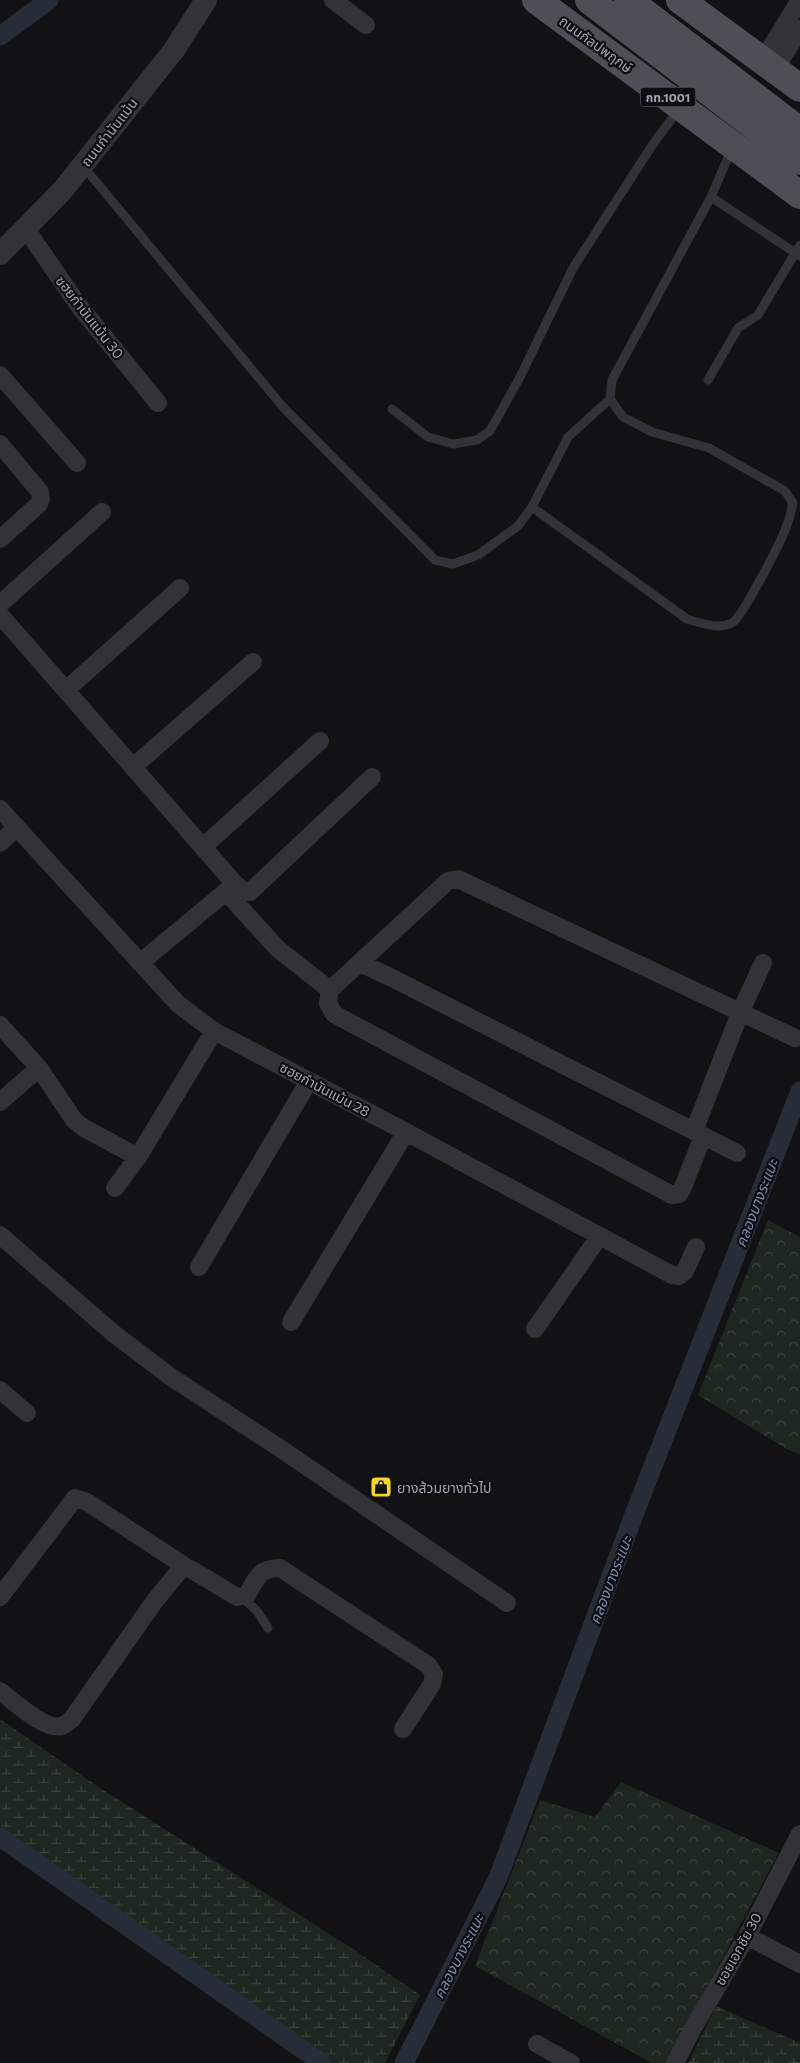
<svg xmlns="http://www.w3.org/2000/svg" width="800" height="2063" viewBox="0 0 800 2063" font-family="Commissioner,'Noto Sans Thai',sans-serif">
	<style>
		.forest { fill: url(#forest-crowns) }
		.wetland { fill: url(#wetland-marsh) }
		.lines { fill: none; stroke-linecap: round; stroke-linejoin: round }
		.canal { stroke: #272d37; stroke-width: 19 }
		.service { stroke: #323238; stroke-width: 9 }
		.minor { stroke: #323238; stroke-width: 18 }
		.tertiary { stroke: #323238; stroke-width: 22 }
		.primary { stroke: #4e4e57; stroke-width: 28 }
		.labels { text-anchor: middle; dominant-baseline: central; stroke-width: 4.5; stroke-linejoin: round; paint-order: stroke }
		.shield { fill: #0d0c0e; stroke: #757682; stroke-width: 1 }
		.shield-label { font-size: 12px; font-weight: bold; fill: #a2a4b4 }
		.street-label { font-size: 14px; fill: #a2a4b4; stroke: #0d0c0e }
		.poi-label { font-size: 14px; fill: #a2a4b4; stroke: #0d0c0e; text-anchor: start }
		.water-label { font-size: 15px; font-style: italic; fill: #778bb1; stroke: #0d0c0e }
	</style>
	<defs>
		<pattern id="forest-crowns" width="20" height="18" patternUnits="userSpaceOnUse" patternTransform="scale(1.25)"><rect width="20" height="18" fill="#1e2620"/><path d="M2 6a3 3 0 1 1 6 0M12 15a3 3 0 1 1 6 0" fill="none" stroke="#3c423e"/></pattern>
		<pattern id="wetland-marsh" width="20" height="14" patternUnits="userSpaceOnUse" patternTransform="scale(1.25)"><rect width="20" height="14" fill="#1e2620"/><path d="M1 5h8M5 5V1M11 12h8M15 12V8" fill="none" stroke="#3c423e"/></pattern>
	</defs>
	<rect width="100%" height="100%" fill="#121113"/>
	<path class="forest" d="M 768,1220 L 800,1237 L 800,1454 L 788,1450 L 698,1395 Z
		M 621,1782 L 779,1853 L 666,2063 L 652,2063 L 475,1966 L 540,1800 L 595,1817 Z"/>
	<path class="wetland" d="M 0,1719 L 103,1790 L 353,1949 L 420,1995 L 385,2063 L 305,2063 L 0,1848 Z
		M 716,2006 L 800,2043 L 800,2063 L 688,2063 Z"/>
	<g class="lines">
		<path class="canal" d="M 0,36 L 49,0
			M 0,1837 L 322,2063
			M 404,2063 L 498,1878 L 635,1512 L 800,1091"/>
		<path class="service" d="M 83,166 L 283,407 L 435,560 L 453,564 L 478,555 L 518,526 L 532,507 L 568,437 L 610,399
			M 711,197 L 800,256
			M 708,380 L 738,328 L 758,315 L 800,245
			M 392,409 L 428,437 L 453,444 L 477,440 L 490,431 L 520,377 L 573,268 L 653,144 L 679,109
			M 532,507 L 687,619 C 701,623 718,630 732,623 C 742,618 782,540 787,525 C 790,518 791,510 793,503 L 785,491 L 709,448 L 652,432 L 623,417 L 610,399 L 612,380 L 711,197 L 732,148
			M 242,1597 L 257,1611 L 268,1628"/>
		<path class="minor" d="M 333,0 L 366,25
			M 763,60 L 800,0
			M 775,69 L 800,29
			M 26,229 L 79,306 L 158,403
			M 0,375 L 77,463
			M 0,444 L 40,492 L 41,499 L 39,504 L 0,539
			M 0,604 L 102,512
			M 0,615 L 235,884 L 245,892 L 250,892 L 372,777
			M 66,690 L 180,588
			M 133,767 L 253,662
			M 0,809 L 178,1004 L 214,1031 L 406,1132 L 672,1275 L 679,1276 L 685,1271 L 696,1247
			M 0,843 L 17,827
			M 203,847 L 320,741
			M 226,892 L 278,949 L 330,990 L 448,881 L 458,879 L 795,1038
			M 140,963 L 235,884
			M 360,963 L 392,978 L 737,1153
			M 330,990 L 328,1003 L 334,1014 L 672,1195 L 679,1194 L 683,1187 L 703,1136
			M 0,1025 L 39,1068 L 74,1120 L 84,1128 L 138,1157
			M 0,1102 L 39,1068
			M 694,1131 L 740,1013 L 763,963
			M 115,1188 L 138,1157 L 214,1031
			M 0,1235 L 113,1333 L 171,1377 L 281,1449 L 507,1603
			M 199,1267 L 309,1081
			M 291,1322 L 406,1132
			M 535,1329 L 599,1237
			M 0,1390 L 27,1413
			M 0,1597 L 75,1498 L 87,1502 L 186,1567
			M 0,1691 C 13,1701 45,1731 62,1726 C 65,1725 69,1721 72,1719 L 154,1602 L 180,1570 L 186,1567 L 192,1570 L 237,1597 L 247,1595 C 256,1579 259,1568 280,1568 L 428,1665 L 434,1674 L 432,1684 L 403,1729
			M 747,1936 L 800,1964
			M 537,2044 L 571,2063
			M 675,2063 L 693,2028 L 747,1936 L 800,1834"/>
		<path class="tertiary" d="M 0,254 L 62,191 L 174,50 L 206,0"/>
		<path class="primary" d="M 536,0 L 800,195
			M 589,0 L 800,161
			M 628,0 L 800,131
			M 680,0 L 800,88"/>
	</g>
	<defs>
		<g id="shop-square" transform="scale(1.125)"><rect x="-9" y="-9" width="18" height="18" rx="4" fill="#f7d725" stroke="#0d0c0e"/><path d="M-5-2.5h2.3a2.7 3.5 0 0 1 5.4 0H5L5.5 6h-11ZM-1.5-2.5h3a1.5 2.3 0 0 0-3 0Z" fill="#111"/></g>
	</defs>
	<g fill-rule="evenodd">
		<use href="#shop-square" x="381" y="1487"/>
	</g>
	<g class="labels">
		<rect class="shield" x="640.5" y="87.5" width="55" height="19" rx="4"/>
		<g class="shield-label">
			<text x="668" y="97">กท.1001</text>
		</g>
		<g class="street-label">
			<text transform="translate(596 44) rotate(36)">ถนนกัลปพฤกษ์</text>
			<text transform="translate(109 132) rotate(-52)">ถนนกำนันแม้น</text>
			<text transform="translate(90 317) rotate(52)">ซฮยกำนันแม้น 30</text>
			<text transform="translate(325 1089) rotate(28)">ซฮยกำนันแม้น 28</text>
			<text transform="translate(738 1949) rotate(-61)">ซอยเอกชัย 30</text>
		</g>
		<g class="poi-label">
			<text x="397" y="1487">ยางส้วมยางทั่วไป</text>
		</g>
		<g class="water-label">
			<text transform="translate(756 1203) rotate(-69)">คลองบางระแนะ</text>
			<text transform="translate(610 1580) rotate(-69)">คลองบางระแนะ</text>
			<text transform="translate(458 1956) rotate(-63)">คลองบางระแนะ</text>
		</g>
	</g>
</svg>
